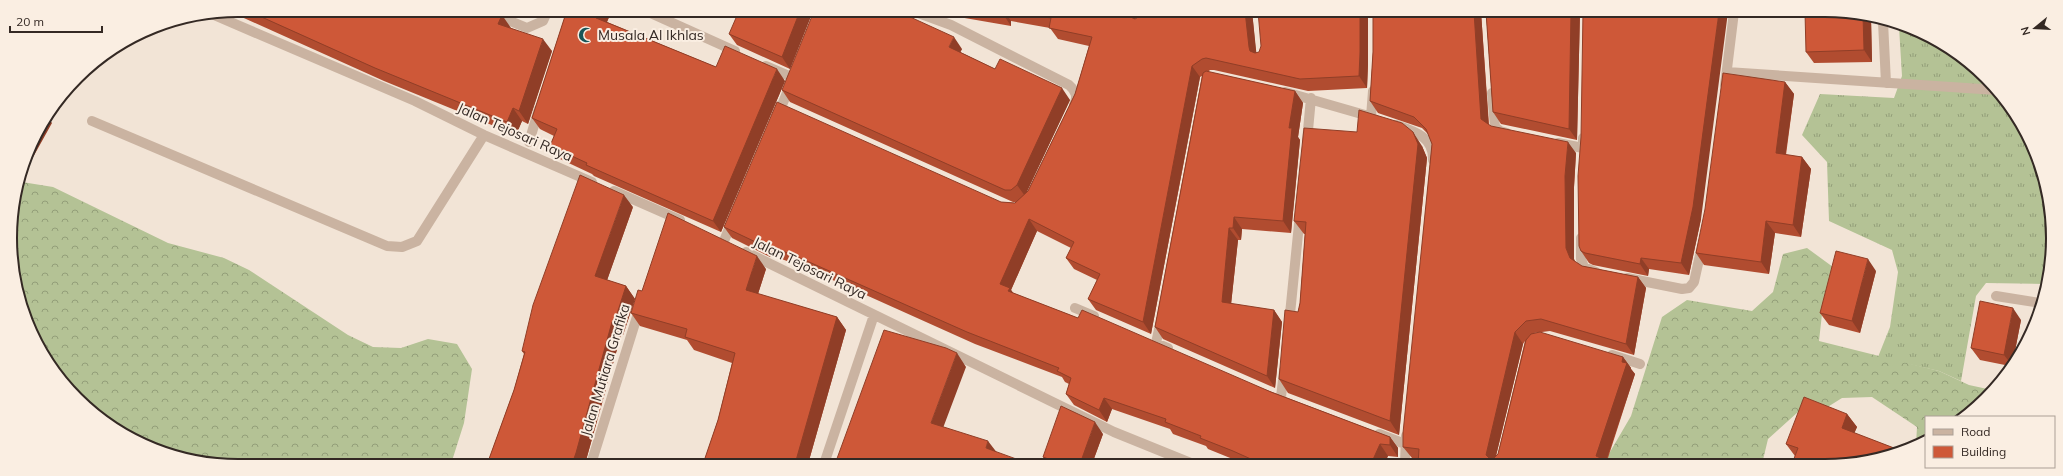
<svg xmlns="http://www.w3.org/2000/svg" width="2063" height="476" viewBox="0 0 2063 476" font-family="Mulish,sans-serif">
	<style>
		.grass { fill: url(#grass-tufts) }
		.forest { fill: url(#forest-crowns) }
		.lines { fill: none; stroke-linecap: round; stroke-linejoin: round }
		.minor { stroke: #cab3a1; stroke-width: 10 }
		.wall { fill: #b14c30; fill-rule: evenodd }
		.shaded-wall { fill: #903e27 }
		.building { fill: #ce5838; stroke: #903e27 }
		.labels { text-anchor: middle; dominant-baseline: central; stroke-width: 4; stroke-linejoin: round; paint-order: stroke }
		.poi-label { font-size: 14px; fill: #342924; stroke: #faeee2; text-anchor: start }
		.street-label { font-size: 14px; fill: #342924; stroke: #faeee2 }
		.rim { fill: none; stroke: #342924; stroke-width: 2 }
	</style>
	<defs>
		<pattern id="grass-tufts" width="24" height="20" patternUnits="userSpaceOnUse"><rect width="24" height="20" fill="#b4c295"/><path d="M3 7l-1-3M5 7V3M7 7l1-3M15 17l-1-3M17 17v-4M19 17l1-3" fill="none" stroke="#939e79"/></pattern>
		<pattern id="forest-crowns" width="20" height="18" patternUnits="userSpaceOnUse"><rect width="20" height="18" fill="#b4c295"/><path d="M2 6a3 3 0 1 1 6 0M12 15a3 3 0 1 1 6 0" fill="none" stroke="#939e79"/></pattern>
	</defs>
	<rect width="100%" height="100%" fill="#f2e4d6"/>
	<path class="grass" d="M 1899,27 L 1939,41 L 2006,99 L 2045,179 L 2051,268 L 2046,284 L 1986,283 L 1976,296 L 1961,381 L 1939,371 L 1878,357 L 1890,327 L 1898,272 L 1892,250 L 1829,221 L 1827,162 L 1802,135 L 1820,94 L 1894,98 L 1902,76 Z"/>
	<path class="forest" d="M 22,182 L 53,187 L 168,243 L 224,258 L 249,270 L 348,335 L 373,347 L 401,348 L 428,339 L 457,344 L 472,369 L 464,423 L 451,464 L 208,464 L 124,436 L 57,377 L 22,311 L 11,223 Z
		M 1807,248 L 1833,267 L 1822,314 L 1819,341 L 1939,371 L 1969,385 L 1992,390 L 1986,399 L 1961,417 L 1926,417 L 1926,442 L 1916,445 L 1917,427 L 1872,397 L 1842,398 L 1826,408 L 1798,412 L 1768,439 L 1762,464 L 1603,464 L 1631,416 L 1662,317 L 1687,300 L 1752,311 L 1773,292 L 1783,254 Z"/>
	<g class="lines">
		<path class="minor" d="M 484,10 L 527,28 L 543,21 L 548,10
			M 646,11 L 735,51
			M 913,11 L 951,25 L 1069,85 C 1076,91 1078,97 1074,105
			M 214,15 L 415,101 L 484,135 L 592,182
			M 1883,22 L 1886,83
			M 766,66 L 794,78
			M 1727,72 L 1996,90
			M 1725,85 L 1734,12
			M 1285,92 L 1372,117
			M 1492,93 L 1495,127 L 1500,131 L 1507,133
			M 782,105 L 791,83
			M 1371,117 L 1373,91
			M 92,121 L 387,246 L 402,247 L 417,241 L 484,135
			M 1396,125 C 1414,131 1434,137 1433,160
			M 1307,141 L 1311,98
			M 529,142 L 539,109
			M 1558,143 L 1583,148 L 1583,138
			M 614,191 L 680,220
			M 1581,238 L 1581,259 L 1584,267 L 1596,272
			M 724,241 L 733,219
			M 746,252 L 1114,432 L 1193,464
			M 1627,278 L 1682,289 L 1689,288 L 1694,282 L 1702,246
			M 1996,296 L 2040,303
			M 1075,308 L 1094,316
			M 1161,320 L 1156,343 L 1168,348
			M 1289,324 L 1300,214
			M 1612,355 L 1640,364
			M 1281,397 L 1284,371
			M 1379,434 L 1405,444
			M 591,464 L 640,307
			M 824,464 L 874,315
			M 1405,464 L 1406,436"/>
	</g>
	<path class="wall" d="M 238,10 L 490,10 L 511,28 L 552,51 L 528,124 L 522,121 L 516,135 L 384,81 L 235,14 L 234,16 L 225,13 Z
		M 502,10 L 518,10 L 516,16 Z
		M 567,10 L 612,10 L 607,22 L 716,67 L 785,81 L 721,232 L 594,176 L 592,174 L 558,158 L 550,146 L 554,136 L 540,129 L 532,118 Z
		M 813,11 L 790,69 L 737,45 L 729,34 Z
		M 936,11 L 1135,11 L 1135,19 L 1140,16 L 1139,11 L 1252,11 L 1256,53 L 1368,64 L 1367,88 L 1308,91 L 1214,70 L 1210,70 L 1208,72 L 1295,91 L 1303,103 L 1298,137 L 1300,140 L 1291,233 L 1242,229 L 1241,240 L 1238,240 L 1231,304 L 1274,310 L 1282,322 L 1275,388 L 1163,339 L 1155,327 L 1202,76 L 1200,77 L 1151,334 L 1096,310 L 1088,299 L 1097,280 L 1074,269 L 1066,258 L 1071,248 L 1037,231 L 1011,290 L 1013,293 L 1078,318 L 1390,437 L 1398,448 L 1398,457 L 1388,456 L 1384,464 L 1245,464 L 1208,449 L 1206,446 L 1173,434 L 1170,429 L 1112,409 L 1107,422 L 1074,405 L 1066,394 L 1069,384 L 1065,382 L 1062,377 L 975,344 L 808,269 L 771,255 L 770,257 L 732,238 L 724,227 L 1001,202 L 1015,203 L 1016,202 L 1013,202 L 790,102 L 782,90 L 962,49 L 960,52 L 995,69 L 1070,100 L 1026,193 L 1028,191 L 1075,94 L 1089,46 L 1058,39 L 1050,28 L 1011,21 L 1011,26 L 953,16 Z
		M 1373,11 L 1481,12 L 1489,125 L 1491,126 L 1576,153 L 1574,187 L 1574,259 L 1575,262 L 1582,266 L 1638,277 L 1646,288 L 1634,355 L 1550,331 L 1534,333 L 1623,357 L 1631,368 L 1631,369 L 1635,374 L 1607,461 L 1418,459 L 1412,458 L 1403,447 L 1432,144 L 1429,135 L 1422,128 L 1378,113 L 1370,101 L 1373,52 ZM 1525,341 L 1498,454 L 1496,456 L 1523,344 Z
		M 1486,12 L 1580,12 L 1577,140 L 1501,124 L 1493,112 Z
		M 1855,12 L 1871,18 L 1872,62 L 1814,63 L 1806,52 Z
		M 1785,82 L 1794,94 L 1786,155 L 1802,157 L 1811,169 L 1801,237 L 1775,233 L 1769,274 L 1704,265 L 1696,253 Z
		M 1581,137 L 1701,219 L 1689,275 L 1649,269 L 1648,276 L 1593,265 L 1589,263 L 1581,251 Z
		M 1422,146 L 1427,158 L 1399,435 L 1288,393 L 1279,379 L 1298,312 L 1300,303 L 1305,234 L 1304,234 L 1294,221 Z
		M 633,207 L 607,280 L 626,286 L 635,299 L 623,335 L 621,335 L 585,464 L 493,464 L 489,459 L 514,390 L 524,354 L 522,351 Z
		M 766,269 L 758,294 L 837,317 L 846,330 L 808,464 L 703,464 L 718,420 L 732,363 L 694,350 L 687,340 L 640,326 L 631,313 L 642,291 Z
		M 1876,271 L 1860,333 L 1829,325 L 1820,313 Z
		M 2021,320 L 2013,361 L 2010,366 L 1980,360 L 1971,348 Z
		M 1847,414 L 1857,427 L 1854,433 L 1894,448 L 1897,451 L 1855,464 L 1795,456 L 1786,444 Z
		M 1103,434 L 1092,464 L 1048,464 L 1043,457 Z"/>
	<path class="shaded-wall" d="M 512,10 L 518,10 L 516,16 Z
		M 600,10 L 612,10 L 604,29 L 596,18 Z
		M 231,11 L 233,11 L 235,14 L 234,16 Z
		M 800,11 L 813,11 L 790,69 L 782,57 Z
		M 1003,11 L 1004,11 L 1011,21 L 1011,26 L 1003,14 Z
		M 1128,11 L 1135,11 L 1136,27 L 1128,16 Z
		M 1245,11 L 1252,11 L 1257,59 L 1250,51 L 1249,47 Z
		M 1360,11 L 1368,11 L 1368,64 L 1367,88 L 1359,76 Z
		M 1474,12 L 1481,12 L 1489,130 L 1481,119 Z
		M 1571,12 L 1580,12 L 1577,140 L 1569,129 Z
		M 1719,12 L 1728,12 L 1701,219 L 1689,275 L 1681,263 Z
		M 502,15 L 511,28 L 498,24 Z
		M 1863,15 L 1871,18 L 1872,62 L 1864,50 Z
		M 954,37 L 962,49 L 957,59 L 949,47 Z
		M 543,39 L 552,51 L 528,124 L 519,111 Z
		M 1192,66 L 1200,77 L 1151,334 L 1143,322 Z
		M 777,69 L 785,81 L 721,232 L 713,221 Z
		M 1785,82 L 1794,94 L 1784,165 L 1776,153 Z
		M 1062,88 L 1070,100 L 1025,196 L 1017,185 Z
		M 1295,91 L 1303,103 L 1298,137 L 1300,140 L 1291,233 L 1283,221 L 1289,128 Z
		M 513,108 L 522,121 L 516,135 L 507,122 Z
		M 48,118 L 52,123 L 27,168 L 26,166 L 34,137 Z
		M 1413,132 L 1422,146 L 1427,158 L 1399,435 L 1390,421 Z
		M 1568,142 L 1576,153 L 1574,187 L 1574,259 L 1578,269 L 1570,258 L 1566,248 L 1565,176 Z
		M 1802,157 L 1811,169 L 1801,237 L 1793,225 Z
		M 624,195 L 633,207 L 604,289 L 595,276 Z
		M 1234,217 L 1242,229 L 1241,240 L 1233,228 Z
		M 1029,219 L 1037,231 L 1011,290 L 1018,299 L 1000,284 Z
		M 1766,221 L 1775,233 L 1769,274 L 1761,262 Z
		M 1229,228 L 1238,240 L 1230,314 L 1222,302 Z
		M 763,243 L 771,255 L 770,257 L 762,245 Z
		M 757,256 L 766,269 L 755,303 L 746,290 Z
		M 1641,258 L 1649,269 L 1648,276 L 1640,264 Z
		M 1868,259 L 1876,271 L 1860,333 L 1852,321 Z
		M 1638,277 L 1646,288 L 1634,355 L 1626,344 Z
		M 626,286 L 635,299 L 623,335 L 614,323 Z
		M 2013,308 L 2021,320 L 2013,361 L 2011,364 L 2004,355 Z
		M 1274,310 L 1282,322 L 1275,388 L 1267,376 Z
		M 837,317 L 846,330 L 808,464 L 795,464 Z
		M 612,322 L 621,335 L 585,464 L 572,464 Z
		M 1515,332 L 1523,344 L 1494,464 L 1486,455 Z
		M 957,353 L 966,367 L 940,436 L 931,423 Z
		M 1623,357 L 1631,368 L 1631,369 L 1635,374 L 1605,464 L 1596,456 Z
		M 1104,398 L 1112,409 L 1107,422 L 1099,410 Z
		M 1847,414 L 1857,427 L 1851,441 L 1842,428 Z
		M 1095,422 L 1103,434 L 1092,464 L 1080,464 Z
		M 1390,437 L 1398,448 L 1398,457 L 1390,445 Z
		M 988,441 L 998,454 L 986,448 Z
		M 1380,444 L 1388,456 L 1384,464 L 1371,464 Z
		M 1894,448 L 1897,451 L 1892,453 Z"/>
	<path class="building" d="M 246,10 L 490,10 L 502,15 L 498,24 L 543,39 L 519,111 L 513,108 L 507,122 L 375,68 Z
		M 567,10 L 600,10 L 596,18 L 716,67 L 725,46 L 777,69 L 713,221 L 586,165 L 587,163 L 550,146 L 557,129 L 532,118 Z
		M 739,11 L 800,11 L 782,57 L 729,34 Z
		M 814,11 L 897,11 L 954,37 L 949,47 L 995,69 L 1000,59 L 1062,88 L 1017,185 L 1011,190 L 1005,190 L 782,90 Z
		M 984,11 L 1003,11 L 1003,14 Z
		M 1010,11 L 1128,11 L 1128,16 L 1135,19 L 1140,16 L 1139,11 L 1245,11 L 1249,47 L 1250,51 L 1255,53 L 1259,52 L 1261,46 L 1258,11 L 1360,11 L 1360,52 L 1359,76 L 1300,79 L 1206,58 L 1202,59 L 1192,66 L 1143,322 L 1088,299 L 1100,274 L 1066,258 L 1074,242 L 1029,219 L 1000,284 L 1010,288 L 1008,291 L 1078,318 L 1082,310 L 1271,392 L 1390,437 L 1390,445 L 1380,444 L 1371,464 L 1262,464 L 1233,451 L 1200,438 L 1201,436 L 1165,422 L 1166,419 L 1104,398 L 1099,410 L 1066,394 L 1071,378 L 1057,371 L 1059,368 L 967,332 L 800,258 L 763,243 L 762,245 L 724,227 L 777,102 L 1001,202 L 1015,203 L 1028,191 L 1075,94 L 1092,37 L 1049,28 L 1051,18 Z
		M 1373,11 L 1474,12 L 1481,119 L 1491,126 L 1568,142 L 1565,176 L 1566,248 L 1570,258 L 1582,266 L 1638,277 L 1626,344 L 1541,319 L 1526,321 L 1515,332 L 1486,455 L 1490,459 L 1493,459 L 1498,454 L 1526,340 L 1531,334 L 1540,332 L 1623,357 L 1622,362 L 1627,363 L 1596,456 L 1614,464 L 1418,464 L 1419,449 L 1403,447 L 1403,433 L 1432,144 L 1426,129 L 1414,117 L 1370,101 L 1373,52 Z
		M 1486,12 L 1571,12 L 1569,129 L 1493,112 Z
		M 1583,12 L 1719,12 L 1693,207 L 1681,263 L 1641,258 L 1640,264 L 1585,253 L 1581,251 L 1579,246 L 1578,176 L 1581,137 Z
		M 1805,12 L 1855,12 L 1863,15 L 1864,50 L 1806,52 Z
		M 1206,71 L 1295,91 L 1289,128 L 1292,128 L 1283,221 L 1234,217 L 1233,228 L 1229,228 L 1222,302 L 1274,310 L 1267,376 L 1155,327 L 1203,73 Z
		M 1723,73 L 1785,82 L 1776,153 L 1802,157 L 1793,225 L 1766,221 L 1761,262 L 1696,253 L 1705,209 Z
		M 1359,110 L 1402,123 L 1413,132 L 1418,144 L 1390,421 L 1279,379 L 1285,310 L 1298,312 L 1300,303 L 1306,222 L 1294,221 L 1304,128 L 1357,132 Z
		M 580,175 L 624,195 L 595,276 L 626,286 L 614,323 L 612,322 L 576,453 L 572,464 L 498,464 L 498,462 L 489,459 L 514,390 L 525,352 L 522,351 L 533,305 Z
		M 668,213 L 757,256 L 746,290 L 837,317 L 795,464 L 703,464 L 718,420 L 735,353 L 685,337 L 687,329 L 631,313 L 638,290 L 642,291 Z
		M 1836,251 L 1868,259 L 1852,321 L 1820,313 Z
		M 1980,301 L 2013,308 L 2004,355 L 1971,348 Z
		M 884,330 L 946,348 L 957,353 L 931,423 L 988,441 L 986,448 L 1030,464 L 835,464 Z
		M 1804,397 L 1847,414 L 1842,428 L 1894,448 L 1892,453 L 1855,464 L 1792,464 L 1798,448 L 1786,444 Z
		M 1061,406 L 1095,422 L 1080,464 L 1062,464 L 1043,457 Z"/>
	<defs>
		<g id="mosque-bare" transform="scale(1.2)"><path d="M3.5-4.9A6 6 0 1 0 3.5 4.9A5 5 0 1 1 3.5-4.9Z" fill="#185558" stroke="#faeee2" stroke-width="2.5" paint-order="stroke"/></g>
	</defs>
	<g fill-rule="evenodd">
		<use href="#mosque-bare" x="586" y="35"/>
	</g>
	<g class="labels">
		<g class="poi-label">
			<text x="598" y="35">Musala Al Ikhlas</text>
		</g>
		<g class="street-label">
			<text transform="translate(515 132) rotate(24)">Jalan Tejosari Raya</text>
			<text transform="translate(810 268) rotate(26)">Jalan Tejosari Raya</text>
			<text transform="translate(605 370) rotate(-73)">Jalan Mutiara Grafika</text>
		</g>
	</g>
	<path d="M0 0H2063V476H0ZM238 17H1825A221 221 0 0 1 2046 238V238A221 221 0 0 1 1825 459H238A221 221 0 0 1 17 238V238A221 221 0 0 1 238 17Z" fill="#faeee2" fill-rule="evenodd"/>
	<path class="rim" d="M238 17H1825A221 221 0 0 1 2046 238V238A221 221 0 0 1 1825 459H238A221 221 0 0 1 17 238V238A221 221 0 0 1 238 17Z"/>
	<rect x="1925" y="416" width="130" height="52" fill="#faeee2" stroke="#ab9f96"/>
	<rect x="1933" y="429" width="20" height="6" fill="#cab3a1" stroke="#ab9f96"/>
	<text x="1961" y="436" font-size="12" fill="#342924">Road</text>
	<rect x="1933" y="446" width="20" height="12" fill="#ce5838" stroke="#ab9f96"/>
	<text x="1961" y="456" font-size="12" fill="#342924">Building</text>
	<g transform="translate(2035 28) rotate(252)" stroke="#faeee2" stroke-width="3" paint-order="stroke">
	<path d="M0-3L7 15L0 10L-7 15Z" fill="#342924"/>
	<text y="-6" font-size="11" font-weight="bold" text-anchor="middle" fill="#342924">N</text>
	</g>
	<path d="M10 26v6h92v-6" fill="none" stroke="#342924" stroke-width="2"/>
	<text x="16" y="26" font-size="12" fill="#342924" stroke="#faeee2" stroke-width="3" paint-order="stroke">20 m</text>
</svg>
